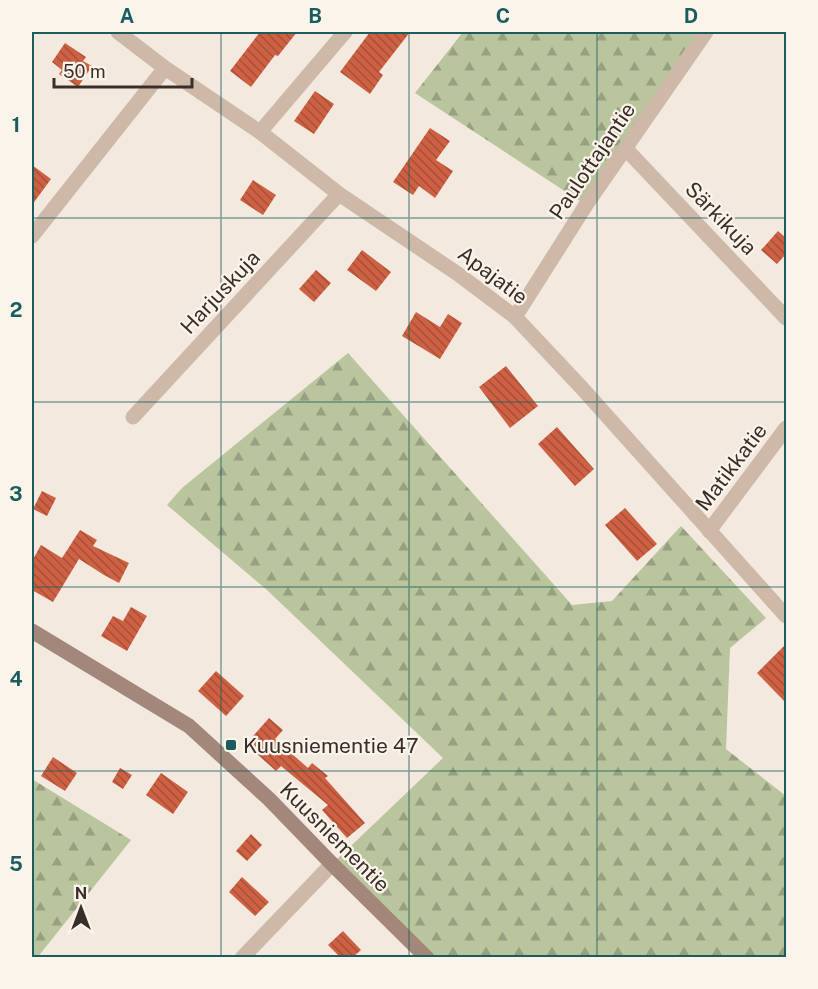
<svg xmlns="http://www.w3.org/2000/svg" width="818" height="989" viewBox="0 0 818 989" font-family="'Public Sans',sans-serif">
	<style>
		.forest { fill: url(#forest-firs) }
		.building { fill: url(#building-back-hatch) }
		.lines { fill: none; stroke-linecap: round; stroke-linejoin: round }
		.street { stroke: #ceb9a9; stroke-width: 15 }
		.secondary { stroke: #a2877a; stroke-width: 15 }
		.grid { fill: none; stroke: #1b5d5f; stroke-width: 1.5; stroke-opacity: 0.55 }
		.poi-dot { fill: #1b5d5f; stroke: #fbf4eb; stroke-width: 2 }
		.labels { text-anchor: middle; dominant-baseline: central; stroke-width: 4.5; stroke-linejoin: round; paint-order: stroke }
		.street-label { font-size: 21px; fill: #3a2e29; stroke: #fbf4eb }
		.poi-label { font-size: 21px; fill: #3a2e29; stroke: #fbf4eb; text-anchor: start }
		.neatline { fill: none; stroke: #1b5d5f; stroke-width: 2 }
		.grid-label { font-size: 20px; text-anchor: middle; font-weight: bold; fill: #1b5d5f }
	</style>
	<defs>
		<pattern id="forest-firs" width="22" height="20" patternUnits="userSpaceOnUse" patternTransform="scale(1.5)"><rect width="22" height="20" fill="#b9c59d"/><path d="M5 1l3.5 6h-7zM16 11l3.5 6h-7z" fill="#97a080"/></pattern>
		<pattern id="building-back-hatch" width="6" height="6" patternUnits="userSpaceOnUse" patternTransform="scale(1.5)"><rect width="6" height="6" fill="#ce6143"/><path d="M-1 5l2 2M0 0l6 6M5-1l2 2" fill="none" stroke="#a85038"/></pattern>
	</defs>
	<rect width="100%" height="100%" fill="#f4e9de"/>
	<path class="forest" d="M 463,32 L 706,32 L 586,205 L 415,93 Z
		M 348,353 L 572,605 L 612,601 L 681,526 L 766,618 L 730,648 L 726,749 L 786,796 L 786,957 L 427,957 L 332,864 L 443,758 L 267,590 L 167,505 L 182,488 Z
		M 32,779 L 131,840 L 37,958 L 32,957 Z"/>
	<path class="building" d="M 260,32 L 297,32 L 278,56 L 275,55 L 251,87 L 230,71 Z
		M 370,32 L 410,32 L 379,72 L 383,75 L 370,94 L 340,72 Z
		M 65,43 L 86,57 L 83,61 L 92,66 L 78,87 L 59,74 L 62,70 L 52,62 Z
		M 315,91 L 334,104 L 314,134 L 294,121 Z
		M 430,128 L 450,141 L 436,160 L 453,171 L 435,198 L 419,186 L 413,195 L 393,182 Z
		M 32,165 L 51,179 L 32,205 Z
		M 253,180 L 276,195 L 263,215 L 240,200 Z
		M 778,231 L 786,238 L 786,254 L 777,264 L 761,250 Z
		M 362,250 L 391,272 L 376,291 L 347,270 Z
		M 316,270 L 331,283 L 314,302 L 299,289 Z
		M 416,312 L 440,327 L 448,314 L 462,323 L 440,359 L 402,336 Z
		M 506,366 L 538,406 L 510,428 L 479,387 Z
		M 557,427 L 594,469 L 575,486 L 538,444 Z
		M 42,491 L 56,498 L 47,516 L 33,509 Z
		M 625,508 L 657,544 L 637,561 L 605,525 Z
		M 80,530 L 97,540 L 93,546 L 129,563 L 119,583 L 104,575 L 79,559 L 53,602 L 32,590 L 32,561 L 41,545 L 62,558 Z
		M 131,607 L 147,616 L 127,651 L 101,636 L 113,616 L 123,621 Z
		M 786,644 L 786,703 L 757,673 Z
		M 216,671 L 244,696 L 226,716 L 198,691 Z
		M 269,718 L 283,730 L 275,739 L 308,768 L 312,763 L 328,776 L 325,778 L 365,823 L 347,838 L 322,810 L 328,805 L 281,766 L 276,771 L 246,744 Z
		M 53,757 L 77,773 L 65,791 L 41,776 Z
		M 120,768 L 132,775 L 123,789 L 112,782 Z
		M 161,773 L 188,792 L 173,814 L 146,795 Z
		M 251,834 L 262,845 L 247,861 L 236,851 Z
		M 242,877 L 269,902 L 255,916 L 229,892 Z
		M 343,931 L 361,950 L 353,957 L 340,957 L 328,945 Z"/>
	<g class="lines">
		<path class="street" d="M 118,32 L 165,68 L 260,132 L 339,194 L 458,274 L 515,317 L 581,387 L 786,616
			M 260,132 L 345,32
			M 625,148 L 786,318
			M 32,236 L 165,68
			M 515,317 L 586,205 L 706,32
			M 133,417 L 339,194
			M 709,531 L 786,428
			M 242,958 L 332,864"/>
		<path class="secondary" d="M 32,631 L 189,726 L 269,799 L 332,864 L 427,958"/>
	</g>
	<path class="grid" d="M 221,32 L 221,958M 409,32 L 409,958M 597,32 L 597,958M 32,218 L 786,218M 32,402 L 786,402M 32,587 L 786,587M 32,771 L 786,771"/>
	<rect class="poi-dot" x="225" y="739" width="12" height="12" rx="3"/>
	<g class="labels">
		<g class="street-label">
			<text transform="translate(592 161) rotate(-56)">Paulottajantie</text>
			<text transform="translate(721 218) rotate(46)">Särkikuja</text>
			<text transform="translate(493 275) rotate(37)">Apajatie</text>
			<text transform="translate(220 292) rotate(-47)">Harjuskuja</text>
			<text transform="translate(731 467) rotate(-53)">Matikkatie</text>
			<text transform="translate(335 837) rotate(45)">Kuusniementie</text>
		</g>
		<g class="poi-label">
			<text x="243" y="745">Kuusniementie 47</text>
		</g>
	</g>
	<rect width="818" height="989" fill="none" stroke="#fbf4eb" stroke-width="66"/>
	<g transform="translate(81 908)" stroke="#fbf4eb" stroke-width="4.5" paint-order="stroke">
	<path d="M0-4.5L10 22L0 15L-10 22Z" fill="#3a2e29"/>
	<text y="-9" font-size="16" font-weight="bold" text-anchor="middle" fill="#3a2e29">N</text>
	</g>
	<path d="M54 78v9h138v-9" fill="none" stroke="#3a2e29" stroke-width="3"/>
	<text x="63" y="78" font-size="18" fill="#3a2e29" stroke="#fbf4eb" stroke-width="4.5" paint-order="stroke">50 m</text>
	<rect x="33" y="33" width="752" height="923" class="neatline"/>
	<g class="grid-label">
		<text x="127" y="23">A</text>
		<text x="315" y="23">B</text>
		<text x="503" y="23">C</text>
		<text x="691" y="23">D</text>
		<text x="16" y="132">1</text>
		<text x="16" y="317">2</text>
		<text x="16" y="501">3</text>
		<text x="16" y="686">4</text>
		<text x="16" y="871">5</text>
	</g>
</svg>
